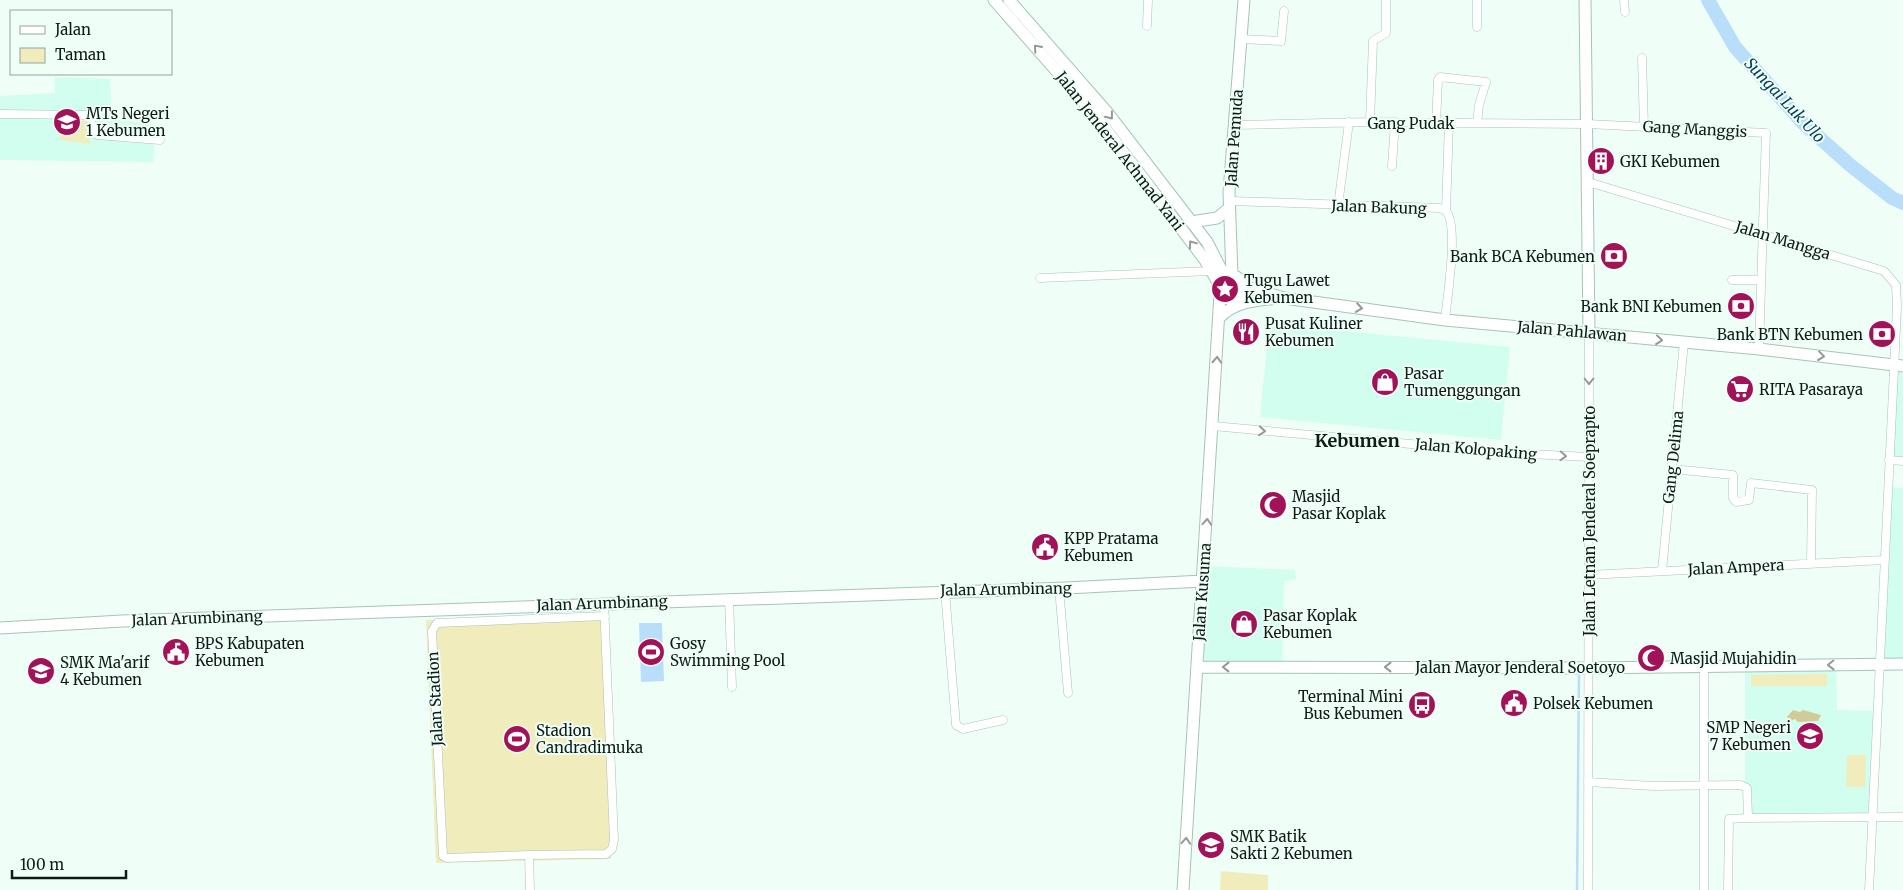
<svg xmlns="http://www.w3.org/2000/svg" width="1903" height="890" viewBox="0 0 1903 890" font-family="Merriweather,serif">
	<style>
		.built { fill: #d1feee }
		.green { fill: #f1ecbc }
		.forest { fill: #d1cb97 }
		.water { fill: #b8def9 }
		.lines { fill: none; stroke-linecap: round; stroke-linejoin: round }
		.stream { stroke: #b8def9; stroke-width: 2.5 }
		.river { stroke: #b8def9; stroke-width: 14 }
		.street-casing { stroke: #a3c5b9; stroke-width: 9 }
		.secondary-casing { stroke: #a3c5b9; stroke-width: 13 }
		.street { stroke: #fff; stroke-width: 8 }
		.secondary { stroke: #fff; stroke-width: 11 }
		.oneway { stroke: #939997 }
		.labels { text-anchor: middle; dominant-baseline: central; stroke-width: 4; stroke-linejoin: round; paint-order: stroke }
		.poi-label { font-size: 15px; fill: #0e1c17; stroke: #f0fef8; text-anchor: start }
		.street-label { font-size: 15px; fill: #0e1c17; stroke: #f0fef8 }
		.water-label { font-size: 16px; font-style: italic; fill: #044161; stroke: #f0fef8 }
		.quarter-label { font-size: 18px; font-weight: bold; fill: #0e1c17; stroke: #f0fef8 }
	</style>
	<rect width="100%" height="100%" fill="#f0fef8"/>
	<path class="built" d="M 55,77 L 110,79 L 112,119 L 156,125 L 153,162 L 0,160 L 0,96 L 55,93 Z
		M 1269,324 L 1510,347 L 1501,440 L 1260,417 Z
		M 1894,372 L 1903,373 L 1903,461 L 1889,460 Z
		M 1888,487 L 1903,488 L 1903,664 L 1879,664 Z
		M 1208,566 L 1295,570 L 1296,579 L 1284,581 L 1282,667 L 1202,667 Z
		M 1836,665 L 1837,710 L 1877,711 L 1872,818 L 1745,816 L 1745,666 Z"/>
	<path class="green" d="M 61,117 L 89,119 L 90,144 L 60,140 Z
		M 608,613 L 611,859 L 436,863 L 426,620 Z
		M 1827,674 L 1827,686 L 1751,686 L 1751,675 Z
		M 1847,755 L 1866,755 L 1865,787 L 1846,787 Z
		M 1221,871 L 1268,875 L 1268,890 L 1220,890 Z"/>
	<path class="forest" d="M 1793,710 L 1800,712 L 1803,710 L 1821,715 L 1818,721 L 1798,722 L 1795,719 L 1790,721 L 1787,717 Z"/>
	<path class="water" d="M 662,623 L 664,681 L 641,682 L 639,623 Z"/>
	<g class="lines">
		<path class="stream" d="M 1577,890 L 1579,673"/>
		<path class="river" d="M 1708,0 L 1735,47 L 1803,123 L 1850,165 L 1892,198 L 1903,203"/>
		<g class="street-casing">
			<path id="street" d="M 1624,0 L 1625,12
				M 1147,26 L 1148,0
				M 1477,27 L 1477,0
				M 1240,39 L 1281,41 L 1284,11
				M 1642,58 L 1644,127
				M 0,114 L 90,115 L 93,131 L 97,135 L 160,140
				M 1370,122 L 1373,41 L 1386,33 L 1386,0
				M 1436,123 L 1438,80 L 1440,77 L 1486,82 L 1479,105 L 1477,123
				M 1235,125 L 1370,122 L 1588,124 L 1766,133 L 1759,349
				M 1392,166 L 1395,122
				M 1588,182 L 1884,271 L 1896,285 L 1897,307 L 1869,890
				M 1231,201 L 1440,208 L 1446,211 C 1459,225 1447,299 1445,320
				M 1338,206 L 1349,122
				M 1446,211 L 1449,123
				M 1040,278 L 1211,271
				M 1732,280 L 1760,280
				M 1213,426 L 1510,453 L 1589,457
				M 1889,460 L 1903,461
				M 1672,469 L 1733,475 L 1733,498 L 1736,502 L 1749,500 L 1751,483 L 1812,490 L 1811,563
				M 1662,571 L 1684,342
				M 1588,575 L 1884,560
				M 1059,588 L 1068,693
				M 945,591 L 956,725 L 963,729 L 1003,720
				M 729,598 L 732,687
				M 1588,782 L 1653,786 L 1741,785 L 1747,788 L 1748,818 L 1903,817
				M 529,855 L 447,858 L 443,856 L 432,631 L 437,623 L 605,616
				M 530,890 L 529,855 L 606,854 L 612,849 L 614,840 L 604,603
				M 1588,890 L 1589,332
				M 1704,890 L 1704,666
				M 1728,890 L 1729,819 L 1748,818"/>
		</g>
		<g class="secondary-casing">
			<path id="secondary" d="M 994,0 L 1096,116 L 1205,260 L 1219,284
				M 1009,0 L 1107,112 L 1207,242 L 1225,277
				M 1585,0 L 1589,332
				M 1191,222 L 1217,218 L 1227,210
				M1218 287a12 12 0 1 1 24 0a12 12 0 1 1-24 0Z
				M 1232,276 L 1229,192 L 1244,0
				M 1242,286 L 1284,298 L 1445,320 L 1759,349 L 1903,366
				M 1219,318 C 1235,301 1255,301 1277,298
				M 0,628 L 122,621 L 1066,588 L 1203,581
				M 1198,667 L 1588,668 L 1903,664
				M 1183,890 L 1220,294"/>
		</g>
		<use href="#street" class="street"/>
		<use href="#secondary" class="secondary"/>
	</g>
	<defs><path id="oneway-chevron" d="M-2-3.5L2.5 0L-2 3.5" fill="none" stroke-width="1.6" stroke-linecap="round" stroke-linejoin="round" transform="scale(1.25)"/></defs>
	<g class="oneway">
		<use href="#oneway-chevron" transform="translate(1037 48) rotate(-131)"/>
		<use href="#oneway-chevron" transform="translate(1110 116) rotate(52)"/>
		<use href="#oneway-chevron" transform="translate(1192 244) rotate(-127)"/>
		<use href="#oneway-chevron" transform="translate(1359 308) rotate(8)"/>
		<use href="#oneway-chevron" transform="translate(1659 340) rotate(6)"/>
		<use href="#oneway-chevron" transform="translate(1821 356) rotate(7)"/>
		<use href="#oneway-chevron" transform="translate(1217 360) rotate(-87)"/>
		<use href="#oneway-chevron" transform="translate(1589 381) rotate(90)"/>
		<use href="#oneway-chevron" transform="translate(1262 431) rotate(5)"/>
		<use href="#oneway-chevron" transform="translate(1563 456) rotate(3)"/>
		<use href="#oneway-chevron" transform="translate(1207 522) rotate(-86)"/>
		<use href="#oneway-chevron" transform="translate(1831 665) rotate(179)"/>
		<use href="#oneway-chevron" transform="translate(1226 667) rotate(-180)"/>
		<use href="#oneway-chevron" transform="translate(1388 667) rotate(180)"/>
		<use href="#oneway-chevron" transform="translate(1186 841) rotate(-86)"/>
	</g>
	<defs>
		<g id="school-disc" transform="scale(1.4375)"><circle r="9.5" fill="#a11258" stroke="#f0fef8"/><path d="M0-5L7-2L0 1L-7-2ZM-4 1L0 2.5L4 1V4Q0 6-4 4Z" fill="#fff"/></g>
		<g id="building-disc" transform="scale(1.4375)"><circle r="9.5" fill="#a11258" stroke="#f0fef8"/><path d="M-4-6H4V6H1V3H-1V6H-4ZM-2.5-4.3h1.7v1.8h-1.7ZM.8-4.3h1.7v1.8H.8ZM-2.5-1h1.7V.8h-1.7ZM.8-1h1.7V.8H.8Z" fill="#fff"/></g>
		<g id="bank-disc" transform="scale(1.4375)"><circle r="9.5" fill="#a11258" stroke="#f0fef8"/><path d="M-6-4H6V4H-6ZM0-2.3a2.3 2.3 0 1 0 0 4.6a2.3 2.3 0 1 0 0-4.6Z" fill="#fff"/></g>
		<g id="sight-disc" transform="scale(1.4375)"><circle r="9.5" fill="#a11258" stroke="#f0fef8"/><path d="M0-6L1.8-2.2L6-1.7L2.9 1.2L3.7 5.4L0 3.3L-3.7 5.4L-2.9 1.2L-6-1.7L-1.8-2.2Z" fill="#fff"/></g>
		<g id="restaurant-disc" transform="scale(1.4375)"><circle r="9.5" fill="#a11258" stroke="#f0fef8"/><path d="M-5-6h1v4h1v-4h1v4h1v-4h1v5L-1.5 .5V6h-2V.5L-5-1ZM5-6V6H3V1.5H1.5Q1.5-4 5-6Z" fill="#fff"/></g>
		<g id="shop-disc" transform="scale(1.4375)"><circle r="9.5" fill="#a11258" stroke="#f0fef8"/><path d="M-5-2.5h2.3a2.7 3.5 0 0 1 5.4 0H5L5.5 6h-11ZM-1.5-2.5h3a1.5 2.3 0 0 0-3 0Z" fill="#fff"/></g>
		<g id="supermarket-disc" transform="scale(1.4375)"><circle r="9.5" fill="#a11258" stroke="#f0fef8"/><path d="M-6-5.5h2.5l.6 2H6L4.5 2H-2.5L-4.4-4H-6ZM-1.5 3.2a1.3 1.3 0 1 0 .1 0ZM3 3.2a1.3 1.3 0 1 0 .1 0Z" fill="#fff"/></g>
		<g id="mosque-disc" transform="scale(1.4375)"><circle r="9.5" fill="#a11258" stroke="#f0fef8"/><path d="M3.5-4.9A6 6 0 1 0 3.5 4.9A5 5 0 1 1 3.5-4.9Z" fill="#fff"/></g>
		<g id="civic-disc" transform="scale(1.4375)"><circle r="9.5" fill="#a11258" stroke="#f0fef8"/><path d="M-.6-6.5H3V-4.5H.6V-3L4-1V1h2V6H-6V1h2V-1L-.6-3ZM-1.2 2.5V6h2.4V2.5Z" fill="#fff"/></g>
		<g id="stadium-disc" transform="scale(1.4375)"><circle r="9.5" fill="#a11258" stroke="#f0fef8"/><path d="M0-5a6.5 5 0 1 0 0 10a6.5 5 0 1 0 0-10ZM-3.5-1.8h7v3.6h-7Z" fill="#fff"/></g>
		<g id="bus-disc" transform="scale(1.4375)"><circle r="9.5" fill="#a11258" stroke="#f0fef8"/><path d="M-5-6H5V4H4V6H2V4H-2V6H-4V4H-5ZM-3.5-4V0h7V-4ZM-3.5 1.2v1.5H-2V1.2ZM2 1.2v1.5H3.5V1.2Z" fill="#fff"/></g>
	</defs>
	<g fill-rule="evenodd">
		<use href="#school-disc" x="67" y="122"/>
		<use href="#building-disc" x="1601" y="161"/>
		<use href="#bank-disc" x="1614" y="256"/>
		<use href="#sight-disc" x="1225" y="289"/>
		<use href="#bank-disc" x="1741" y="306"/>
		<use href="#restaurant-disc" x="1246" y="332"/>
		<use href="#bank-disc" x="1882" y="334"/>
		<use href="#shop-disc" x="1385" y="382"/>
		<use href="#supermarket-disc" x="1740" y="389"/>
		<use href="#mosque-disc" x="1273" y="505"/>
		<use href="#civic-disc" x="1045" y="547"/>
		<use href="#shop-disc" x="1244" y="624"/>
		<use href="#civic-disc" x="176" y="652"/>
		<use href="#stadium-disc" x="651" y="652"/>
		<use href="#mosque-disc" x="1651" y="658"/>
		<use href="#school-disc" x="41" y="671"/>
		<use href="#civic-disc" x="1514" y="703"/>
		<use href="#bus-disc" x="1422" y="705"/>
		<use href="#school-disc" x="1810" y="736"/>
		<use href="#stadium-disc" x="517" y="739"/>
		<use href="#school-disc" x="1211" y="845"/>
	</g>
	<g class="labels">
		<g class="poi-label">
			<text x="86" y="113">MTs Negeri<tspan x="86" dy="17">1 Kebumen</tspan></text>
			<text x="1620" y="161">GKI Kebumen</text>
			<text x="1595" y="256" text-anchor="end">Bank BCA Kebumen</text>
			<text x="1244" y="280">Tugu Lawet<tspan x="1244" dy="17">Kebumen</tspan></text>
			<text x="1722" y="306" text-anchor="end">Bank BNI Kebumen</text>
			<text x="1265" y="323">Pusat Kuliner<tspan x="1265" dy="17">Kebumen</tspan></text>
			<text x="1863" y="334" text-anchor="end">Bank BTN Kebumen</text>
			<text x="1404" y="373">Pasar<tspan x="1404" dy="17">Tumenggungan</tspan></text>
			<text x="1759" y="389">RITA Pasaraya</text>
			<text x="1292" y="496">Masjid<tspan x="1292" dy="17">Pasar Koplak</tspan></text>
			<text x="1064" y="538">KPP Pratama<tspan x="1064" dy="17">Kebumen</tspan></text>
			<text x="1263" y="615">Pasar Koplak<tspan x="1263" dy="17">Kebumen</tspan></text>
			<text x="195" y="643">BPS Kabupaten<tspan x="195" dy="17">Kebumen</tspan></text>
			<text x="670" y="643">Gosy<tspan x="670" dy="17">Swimming Pool</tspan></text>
			<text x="1670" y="658">Masjid Mujahidin</text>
			<text x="60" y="662">SMK Ma'arif<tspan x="60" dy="17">4 Kebumen</tspan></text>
			<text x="1403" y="696" text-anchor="end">Terminal Mini<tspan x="1403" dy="17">Bus Kebumen</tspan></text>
			<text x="1533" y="703">Polsek Kebumen</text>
			<text x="1791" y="727" text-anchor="end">SMP Negeri<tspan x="1791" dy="17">7 Kebumen</tspan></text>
			<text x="536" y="730">Stadion<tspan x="536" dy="17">Candradimuka</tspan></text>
			<text x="1230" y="836">SMK Batik<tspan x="1230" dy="17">Sakti 2 Kebumen</tspan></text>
		</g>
		<g class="street-label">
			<text x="1411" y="123">Gang Pudak</text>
			<text transform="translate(1695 129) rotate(3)">Gang Manggis</text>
			<text transform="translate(1234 138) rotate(-86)">Jalan Pemuda</text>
			<text transform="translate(1120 151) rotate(52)">Jalan Jenderal Achmad Yani</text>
			<text transform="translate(1379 207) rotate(2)">Jalan Bakung</text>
			<text transform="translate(1783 240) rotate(17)">Jalan Mangga</text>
			<text transform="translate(1572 331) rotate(5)">Jalan Pahlawan</text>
			<text transform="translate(1476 449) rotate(5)">Jalan Kolopaking</text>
			<text transform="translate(1673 457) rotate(-84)">Gang Delima</text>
			<text transform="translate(1589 521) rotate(-90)">Jalan Letnan Jenderal Soeprapto</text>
			<text transform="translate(1736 567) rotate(-3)">Jalan Ampera</text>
			<text transform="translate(1006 589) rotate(-1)">Jalan Arumbinang</text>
			<text transform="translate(1202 592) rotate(-86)">Jalan Kusuma</text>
			<text transform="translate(602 603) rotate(-2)">Jalan Arumbinang</text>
			<text transform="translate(197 618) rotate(-2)">Jalan Arumbinang</text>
			<text x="1520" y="667">Jalan Mayor Jenderal Soetoyo</text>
			<text transform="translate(435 699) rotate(-93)">Jalan Stadion</text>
		</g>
		<g class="water-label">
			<text transform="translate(1785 100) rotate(47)">Sungai Luk Ulo</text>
		</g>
		<g class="quarter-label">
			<text x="1357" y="440">Kebumen</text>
		</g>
	</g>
	<rect x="10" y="10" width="162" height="65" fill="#f0fef8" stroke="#96a49e"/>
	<rect x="20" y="26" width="25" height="8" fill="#ffffff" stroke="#96a49e"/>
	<text x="55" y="35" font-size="15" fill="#0e1c17">Jalan</text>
	<rect x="20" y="48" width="25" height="15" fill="#f1ecbc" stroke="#96a49e"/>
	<text x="55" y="60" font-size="15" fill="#0e1c17">Taman</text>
	<path d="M12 870v8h114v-8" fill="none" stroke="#0e1c17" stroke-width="2.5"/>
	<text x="20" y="870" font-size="15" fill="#0e1c17" stroke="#f0fef8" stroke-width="4" paint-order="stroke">100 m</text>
</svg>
